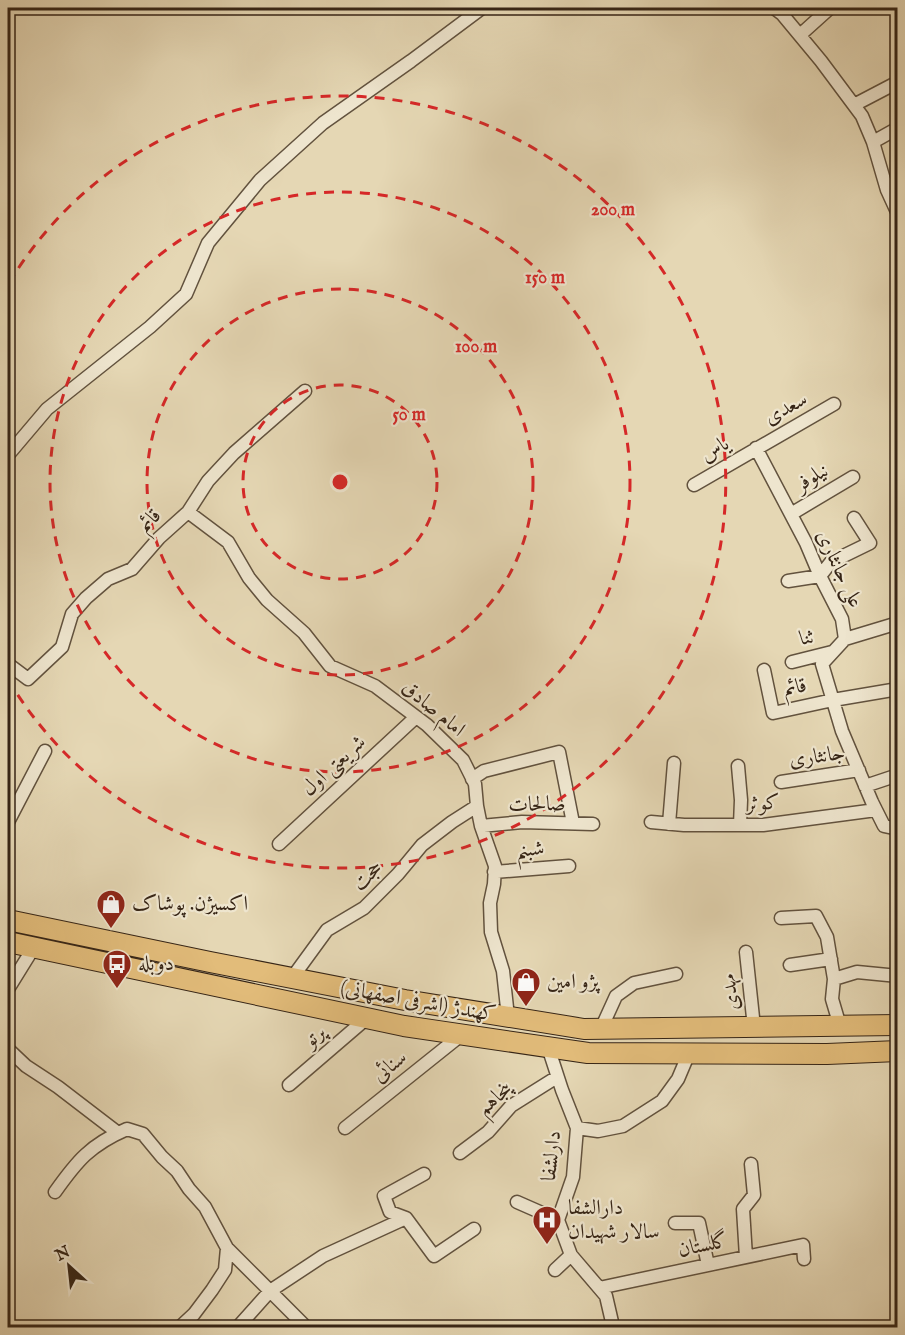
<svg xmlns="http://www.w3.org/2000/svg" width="905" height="1335" viewBox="0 0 905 1335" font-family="'IM FELL English',Amiri,serif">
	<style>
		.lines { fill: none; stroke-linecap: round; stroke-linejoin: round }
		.minor-casing { stroke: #62523e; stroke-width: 15 }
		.primary-casing { stroke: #362516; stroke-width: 22 }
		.minor { stroke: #eee5ce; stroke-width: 12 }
		.primary { stroke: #e2bc7a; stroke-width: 20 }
		.ring { fill: none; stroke: #d62828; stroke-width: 3; stroke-dasharray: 10 8 }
		.labels { text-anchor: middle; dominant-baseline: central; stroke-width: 4.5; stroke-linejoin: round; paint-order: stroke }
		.street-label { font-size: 21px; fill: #362516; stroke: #eee5ce }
		.poi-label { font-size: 21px; fill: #362516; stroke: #eee5ce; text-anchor: start }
		.centre { fill: #d62828; stroke: #eee5ce; stroke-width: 3 }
		.ring-label { font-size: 18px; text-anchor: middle; font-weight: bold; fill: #d62828; stroke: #eee5ce; stroke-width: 4.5; stroke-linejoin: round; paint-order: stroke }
	</style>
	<rect width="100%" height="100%" fill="#e5d7b4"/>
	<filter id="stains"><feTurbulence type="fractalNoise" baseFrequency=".00333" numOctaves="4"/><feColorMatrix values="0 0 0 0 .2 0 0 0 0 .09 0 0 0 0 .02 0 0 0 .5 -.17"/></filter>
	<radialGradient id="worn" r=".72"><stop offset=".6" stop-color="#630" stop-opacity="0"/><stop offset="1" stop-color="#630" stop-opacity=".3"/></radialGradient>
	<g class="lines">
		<g class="minor-casing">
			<path id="minor" d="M 774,8 L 782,14 L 821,61 L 862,116 L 873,142 L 887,190 L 898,214
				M 800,35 L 830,8
				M 854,105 L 898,82
				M 873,142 L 898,128
				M 756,448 L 806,543 L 820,576 L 842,619 L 845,639 L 822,664 L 842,731 L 872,802 L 884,826 L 898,829
				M 8,455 L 47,409 L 150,327 L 186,294 L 208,243 L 260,180 L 323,123 L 411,61 L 482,8
				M 694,485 L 834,404
				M 188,512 L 228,542 L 249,578 L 267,600 L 304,633 L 330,666 L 375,686 L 427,725 L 463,760 L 475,784 L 477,806 L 481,826 L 495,866 L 494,884 L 490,903 L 491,932 L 503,971 L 508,1017
				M 791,514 L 853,477
				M 788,581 L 820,576 L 831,562 L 870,543 L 854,518
				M 845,639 L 898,623
				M 792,662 L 832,652
				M 8,664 L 28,679 L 62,647 L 72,614 L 86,598 L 108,579 L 132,569 L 159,538 L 188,512 L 208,481 L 234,453 L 305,391
				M 764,670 L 773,713 L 833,700 L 898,689
				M 738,766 L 741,800 L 740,825
				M 472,779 L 484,771 L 559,752 L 573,823
				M 781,782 L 859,770
				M 865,786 L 898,775
				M 8,822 L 45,751
				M 651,822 L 684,825 L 763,825 L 876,810
				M 669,824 L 674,763
				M 481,826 L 522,822 L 593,824
				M 279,844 L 416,717
				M 494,872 L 569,866
				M 781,918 L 816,916 L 827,937 L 834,979 L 832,999 L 840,1026
				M 746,952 L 754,1027
				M 790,965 L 831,959
				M 292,978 L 327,930 L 364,908 L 398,874 L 422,845 L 452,822 L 477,806
				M 834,979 L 857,972 L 898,976
				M 8,989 L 34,947
				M 601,1029 L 616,996 L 634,983 L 676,974
				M 548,1047 L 562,1090 L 577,1128 L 573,1177 L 558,1220 L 571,1255 L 606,1296 L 612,1322 L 608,1328
				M 8,1049 L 26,1066 L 58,1087 L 118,1133
				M 289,1085 L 367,1018
				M 345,1128 L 460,1036
				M 577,1128 L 598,1131 L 623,1126 L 662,1101 L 678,1079 L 689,1053
				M 460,1153 L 488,1132 L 511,1106 L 557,1077
				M 424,1174 L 384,1196 L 390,1212 L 406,1218 L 434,1256 L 474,1229
				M 55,1192 C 77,1161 90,1145 127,1129 L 143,1134 L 162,1157 L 177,1171 L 189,1189 L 205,1207 L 227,1248 L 225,1270 L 212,1290 L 194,1314 L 179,1328
				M 517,1202 L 558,1220
				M 675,1223 L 699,1223 L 708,1265
				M 227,1248 L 307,1328
				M 746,1257 L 743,1209 L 754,1195 L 751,1164
				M 555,1270 L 571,1255
				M 599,1288 L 803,1245 L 804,1259
				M 237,1328 L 270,1291 L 323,1256 L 406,1218"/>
		</g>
		<g class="primary-casing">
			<path id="primary" d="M 8,920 L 210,962 L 405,1000 L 584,1029 L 898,1025
				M 8,942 L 404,1026 L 588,1053 L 827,1054 L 898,1051"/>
		</g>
		<use href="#minor" class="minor"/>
		<use href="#primary" class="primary"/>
	</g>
	<g class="ring">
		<circle cx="340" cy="482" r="97"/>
		<circle cx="340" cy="482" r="193"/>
		<circle cx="340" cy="482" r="290"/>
		<path d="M9 283A386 386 0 1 1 9 681"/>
	</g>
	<defs>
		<g id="shop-pin" transform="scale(1.5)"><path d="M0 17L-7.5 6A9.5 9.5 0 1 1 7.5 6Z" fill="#8f2418" stroke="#eee5ce"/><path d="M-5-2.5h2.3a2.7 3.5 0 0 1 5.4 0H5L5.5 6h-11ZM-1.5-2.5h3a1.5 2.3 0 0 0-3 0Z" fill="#fff"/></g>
		<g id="bus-pin" transform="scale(1.5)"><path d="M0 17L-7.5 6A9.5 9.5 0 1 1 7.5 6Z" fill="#8f2418" stroke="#eee5ce"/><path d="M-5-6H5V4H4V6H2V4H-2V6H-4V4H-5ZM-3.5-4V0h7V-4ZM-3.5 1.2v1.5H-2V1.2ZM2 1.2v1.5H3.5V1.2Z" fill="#fff"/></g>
		<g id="hospital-pin" transform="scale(1.5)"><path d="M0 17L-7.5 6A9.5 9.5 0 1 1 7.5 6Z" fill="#8f2418" stroke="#eee5ce"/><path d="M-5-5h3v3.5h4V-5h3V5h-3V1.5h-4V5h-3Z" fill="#fff"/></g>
	</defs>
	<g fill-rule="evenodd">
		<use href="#shop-pin" x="111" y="904"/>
		<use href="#bus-pin" x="117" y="964"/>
		<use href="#shop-pin" x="526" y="982"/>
		<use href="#hospital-pin" x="547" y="1220"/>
	</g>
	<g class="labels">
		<g class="street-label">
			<text transform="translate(786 409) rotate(-29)">سعدی</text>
			<text transform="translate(715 450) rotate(-31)">یاس</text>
			<text transform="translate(812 478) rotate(-31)">نیلوفر</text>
			<text transform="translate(150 521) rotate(-45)">قائم</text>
			<text transform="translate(839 569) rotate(65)">علی جانثاری</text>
			<text transform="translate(807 638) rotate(-14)">ثنا</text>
			<text transform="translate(795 688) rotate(-12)">قائم</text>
			<text transform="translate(433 709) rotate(40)">امام صادق</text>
			<text transform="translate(817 757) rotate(-8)">جانثاری</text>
			<text transform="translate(334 766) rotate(-43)">شریعتی اول</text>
			<text transform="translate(763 804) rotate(-4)">کوثر</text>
			<text transform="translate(537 805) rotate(-1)">صالحات</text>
			<text transform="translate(530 850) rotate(-5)">شبنم</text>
			<text transform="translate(368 876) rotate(-44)">حجت</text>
			<text transform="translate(731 992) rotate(-97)">مهدی</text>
			<text transform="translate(418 1002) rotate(10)">کهندژ (اشرفی اصفهانی)</text>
			<text transform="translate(315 1037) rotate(-41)">پرتو</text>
			<text transform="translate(390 1067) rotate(-39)">سنائی</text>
			<text transform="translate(495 1099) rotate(-41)">پنجاهم</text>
			<text transform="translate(552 1156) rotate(-84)">دارلشفا</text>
			<text transform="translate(703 1246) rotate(-12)">گلستان</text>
		</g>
		<g class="poi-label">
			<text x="132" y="904">اکسیژن. پوشاک</text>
			<text x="138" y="964">دوبله</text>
			<text x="547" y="982">پژو امین</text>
			<text x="568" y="1208">دارالشفا<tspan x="568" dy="24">سالار شهیدان</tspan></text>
		</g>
	</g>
	<circle cx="340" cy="482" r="9" class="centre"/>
	<g class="ring-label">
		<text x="613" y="215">200 m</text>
		<text x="545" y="283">150 m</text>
		<text x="476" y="352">100 m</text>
		<text x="409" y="420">50 m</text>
	</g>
	<rect width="905" height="1335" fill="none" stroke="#e5d7b4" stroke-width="30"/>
	<rect x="9" y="9" width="887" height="1317" fill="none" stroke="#362516" stroke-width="3"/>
	<rect x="15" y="15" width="875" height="1305" fill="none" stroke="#362516" stroke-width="1.5"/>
	<g transform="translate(69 1266) rotate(333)" stroke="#eee5ce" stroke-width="4.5" paint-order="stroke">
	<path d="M0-4.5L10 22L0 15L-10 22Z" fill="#362516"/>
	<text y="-9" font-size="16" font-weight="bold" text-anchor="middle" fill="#362516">N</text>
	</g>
	<rect width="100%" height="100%" filter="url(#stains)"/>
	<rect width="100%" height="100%" fill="url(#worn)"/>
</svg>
